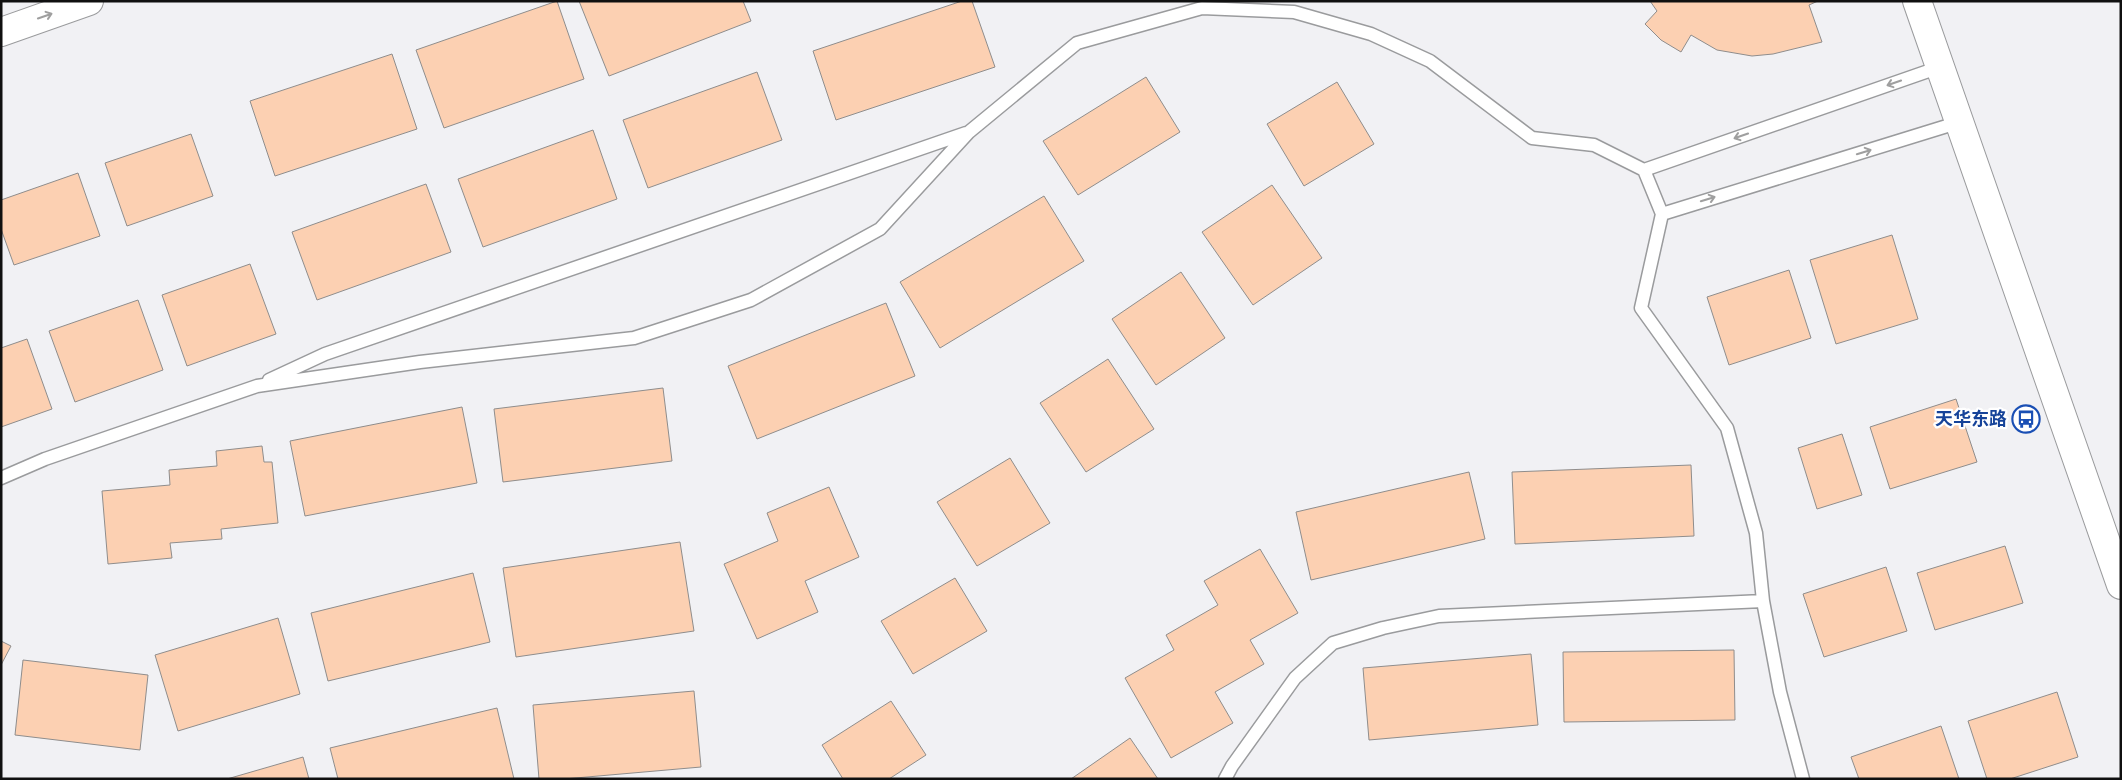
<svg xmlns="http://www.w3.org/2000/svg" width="2122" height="780" viewBox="0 0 2122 780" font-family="'Fira Sans','Noto Sans SC',sans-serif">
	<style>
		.building { fill: #fcd0b2; stroke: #8f8d8c }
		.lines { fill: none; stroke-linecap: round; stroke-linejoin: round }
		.service-casing { stroke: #9a9b9d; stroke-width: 15 }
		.tertiary-casing { stroke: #9a9b9d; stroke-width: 30 }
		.service { stroke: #fff; stroke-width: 12 }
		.tertiary { stroke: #fff; stroke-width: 28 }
		.oneway { stroke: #9f9f9f }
		.labels { text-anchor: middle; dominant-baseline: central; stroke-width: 4.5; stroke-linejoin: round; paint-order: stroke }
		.transit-label { font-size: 18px; font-weight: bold; fill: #164399; stroke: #fff; text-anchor: end }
	</style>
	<rect width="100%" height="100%" fill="#f1f1f4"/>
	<path class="building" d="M 557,1 L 584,79 L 444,128 L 416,50 Z
		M 579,1 L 743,1 L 751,21 L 609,76 Z
		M 962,1 L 972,1 L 995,67 L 836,120 L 813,51 Z
		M 1650,1 L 1818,1 L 1809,5 L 1822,42 L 1773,54 L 1752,56 L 1717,50 L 1691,35 L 1681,52 L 1661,40 L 1645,24 L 1657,11 Z
		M 392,54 L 417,129 L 275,176 L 250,101 Z
		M 757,72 L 782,140 L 648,188 L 623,120 Z
		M 1146,77 L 1180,132 L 1078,195 L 1043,141 Z
		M 1337,82 L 1374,144 L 1304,186 L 1267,124 Z
		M 593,130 L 617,199 L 483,247 L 458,179 Z
		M 191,134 L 213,196 L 127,226 L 105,163 Z
		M 78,173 L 100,236 L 14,265 L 1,229 L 1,200 Z
		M 426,184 L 451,252 L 317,300 L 292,232 Z
		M 1272,185 L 1322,258 L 1253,305 L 1202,232 Z
		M 1044,196 L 1084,261 L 940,348 L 900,282 Z
		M 1892,235 L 1918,319 L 1836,344 L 1810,260 Z
		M 250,264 L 276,334 L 187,366 L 162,295 Z
		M 1789,270 L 1811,338 L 1729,365 L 1707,297 Z
		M 1181,272 L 1225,338 L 1156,385 L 1112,319 Z
		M 138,300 L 163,370 L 75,402 L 49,331 Z
		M 886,303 L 915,376 L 757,439 L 728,366 Z
		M 27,339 L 52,409 L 1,427 L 1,348 Z
		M 1108,359 L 1154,429 L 1086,472 L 1040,403 Z
		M 663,388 L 672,461 L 503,482 L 494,409 Z
		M 1956,399 L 1977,462 L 1890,489 L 1870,427 Z
		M 462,407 L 477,483 L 305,516 L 290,441 Z
		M 1842,434 L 1862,495 L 1817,509 L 1798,448 Z
		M 262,446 L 264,462 L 272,462 L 278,523 L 221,529 L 222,539 L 170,543 L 172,558 L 108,564 L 102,491 L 170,485 L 169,470 L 217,466 L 216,451 Z
		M 1010,458 L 1050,523 L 977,566 L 937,502 Z
		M 1691,465 L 1694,536 L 1515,544 L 1512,472 Z
		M 1469,472 L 1485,539 L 1311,580 L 1296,512 Z
		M 829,487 L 859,557 L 805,581 L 818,612 L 757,639 L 724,564 L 778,541 L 767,513 Z
		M 680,542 L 694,631 L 516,657 L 503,568 Z
		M 2005,546 L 2023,603 L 1935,630 L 1917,573 Z
		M 1260,549 L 1298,613 L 1250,640 L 1264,664 L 1215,692 L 1233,723 L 1171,758 L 1125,678 L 1174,650 L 1166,635 L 1218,605 L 1204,581 Z
		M 1886,567 L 1907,631 L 1824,657 L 1803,594 Z
		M 473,573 L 490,642 L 328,681 L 311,613 Z
		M 955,578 L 987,631 L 913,674 L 881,621 Z
		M 278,618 L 300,694 L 178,731 L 155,655 Z
		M 1,641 L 11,646 L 1,665 Z
		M 1734,650 L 1735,720 L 1564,722 L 1563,652 Z
		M 1531,654 L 1538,725 L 1369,740 L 1363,668 Z
		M 23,660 L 148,675 L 140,750 L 15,735 Z
		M 694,691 L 701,767 L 564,779 L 539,779 L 533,705 Z
		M 2057,692 L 2078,757 L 2010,779 L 1987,779 L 1968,721 Z
		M 891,701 L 926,755 L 889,779 L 843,779 L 822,745 Z
		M 497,708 L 514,779 L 338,779 L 330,748 Z
		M 1941,726 L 1959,779 L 1859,779 L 1851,757 Z
		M 1130,738 L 1158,779 L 1071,779 Z
		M 303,757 L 309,779 L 227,779 Z"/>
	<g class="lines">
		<g class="service-casing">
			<path id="service" d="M 1644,170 L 1940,67
				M 1662,214 L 1960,122
				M 269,380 L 325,354 L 966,133
				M 1,478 L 45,459 L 257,386 L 420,362 L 634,338 L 751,300 L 880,229 L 969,132 L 1077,43 L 1202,8 L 1294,12 L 1371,34 L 1430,61 L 1532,138 L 1594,145 L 1644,170 L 1662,214 L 1641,308 L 1727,428 L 1756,533 L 1763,601 L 1780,692 L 1803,779
				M 1225,779 L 1232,766 L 1295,678 L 1333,643 L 1383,628 L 1439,616 L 1763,601"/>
		</g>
		<g class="tertiary-casing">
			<path id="tertiary" d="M 1917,1 L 2121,585
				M 1,32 L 89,1"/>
		</g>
		<use href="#service" class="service"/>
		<use href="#tertiary" class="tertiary"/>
	</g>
	<defs><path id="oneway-shaft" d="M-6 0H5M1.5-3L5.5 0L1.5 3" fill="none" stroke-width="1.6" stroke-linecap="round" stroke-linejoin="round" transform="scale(1.25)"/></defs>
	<g class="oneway">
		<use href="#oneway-shaft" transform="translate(45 16) rotate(-19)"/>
		<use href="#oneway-shaft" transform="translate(1894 83) rotate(161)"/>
		<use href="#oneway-shaft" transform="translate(1741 136) rotate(161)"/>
		<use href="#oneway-shaft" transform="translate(1864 152) rotate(-17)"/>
		<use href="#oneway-shaft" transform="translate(1708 199) rotate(-17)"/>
	</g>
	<defs>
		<g id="bus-ring" transform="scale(1.4375)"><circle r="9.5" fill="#fff" stroke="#1a4fb4" stroke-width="1.5"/><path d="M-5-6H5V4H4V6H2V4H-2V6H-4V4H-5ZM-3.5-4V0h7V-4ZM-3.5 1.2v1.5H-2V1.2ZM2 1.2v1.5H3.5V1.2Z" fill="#1a4fb4"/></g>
	</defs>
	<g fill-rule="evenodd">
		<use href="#bus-ring" x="2026" y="419"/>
	</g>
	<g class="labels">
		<g class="transit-label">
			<text x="2007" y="419">天华东路</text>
		</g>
	</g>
	<rect width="2122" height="780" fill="none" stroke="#101010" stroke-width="5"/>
</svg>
